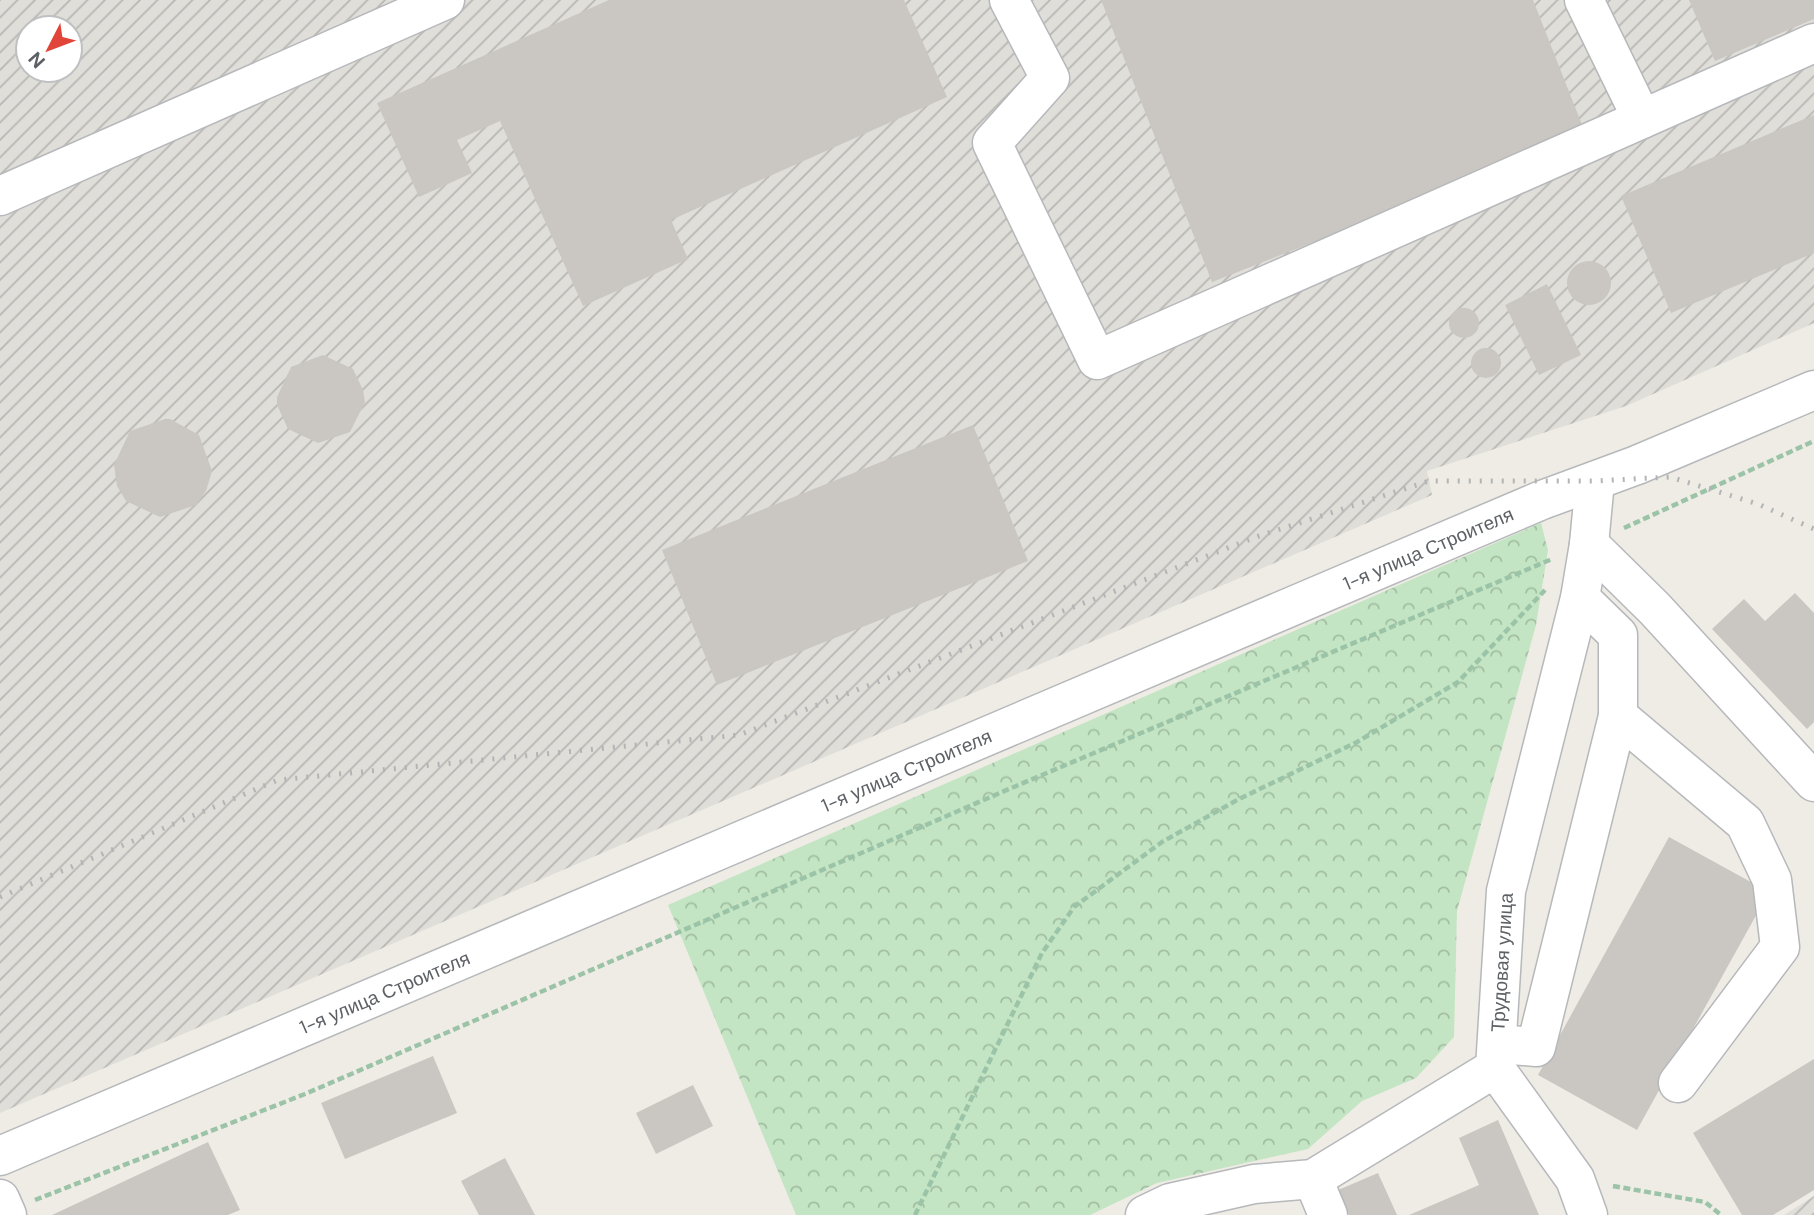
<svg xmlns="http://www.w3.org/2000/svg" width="1814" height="1215" viewBox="0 0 1814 1215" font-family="'DM Sans',sans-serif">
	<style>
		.industrial { fill: url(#industrial-furrows); fill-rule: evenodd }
		.forest { fill: url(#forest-crowns) }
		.building { fill: #cac7c2 }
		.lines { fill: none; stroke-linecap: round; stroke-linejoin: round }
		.minor-casing { stroke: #b6b8bb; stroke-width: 41 }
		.path { stroke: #9bc3a7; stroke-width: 4.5; stroke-dasharray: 7 3.5; stroke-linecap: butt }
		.minor { stroke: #fff; stroke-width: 38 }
		.rail { stroke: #b3b4b5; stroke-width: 5; stroke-dasharray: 2 9; stroke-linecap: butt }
		.labels { text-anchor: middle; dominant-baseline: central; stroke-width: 5; stroke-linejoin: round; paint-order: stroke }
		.street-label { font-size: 19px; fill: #5d6165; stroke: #fff }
	</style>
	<defs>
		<pattern id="industrial-furrows" width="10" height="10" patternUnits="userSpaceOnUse" patternTransform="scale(1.75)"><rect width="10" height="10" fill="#e0ded9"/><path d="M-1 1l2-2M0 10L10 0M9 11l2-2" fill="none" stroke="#b9b7b4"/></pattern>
		<pattern id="forest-crowns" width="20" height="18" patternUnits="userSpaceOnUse" patternTransform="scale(1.75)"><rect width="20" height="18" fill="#c3e5c3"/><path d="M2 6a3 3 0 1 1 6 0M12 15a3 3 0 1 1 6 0" fill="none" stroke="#a2bda2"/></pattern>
	</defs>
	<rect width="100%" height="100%" fill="#efece5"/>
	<path class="industrial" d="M 0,0 L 1814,0 L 1814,323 L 1626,406 L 1427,471 L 1432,495 L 0,1113 ZM 28,28 L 70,28 L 70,70 L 28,70 Z
		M 1814,1196 L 1814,1215 L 1784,1215 Z"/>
	<path class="forest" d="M 1541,523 L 1548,550 L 1536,625 L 1457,911 L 1454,1037 L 1416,1078 L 1362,1101 L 1308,1149 L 1157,1183 L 1090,1215 L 796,1215 L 668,905 Z"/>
	<path class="building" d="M 609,0 L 904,0 L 947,97 L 671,220 L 688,259 L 583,306 L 500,121 L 457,140 L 472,173 L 419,197 L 377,103 Z
		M 1101,0 L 1533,0 L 1586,135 L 1212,282 Z
		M 1689,0 L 1814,0 L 1814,19 L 1715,61 Z
		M 1814,115 L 1814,253 L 1671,313 L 1621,196 Z
		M1567 283a22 22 0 1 1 44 0a22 22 0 1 1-44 0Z
		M 1547,284 L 1581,355 L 1539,375 L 1505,305 Z
		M1449 323a15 15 0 1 1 30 0a15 15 0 1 1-30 0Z
		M1471 363a15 15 0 1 1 30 0a15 15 0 1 1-30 0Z
		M 323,355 L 353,369 L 363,390 L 365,402 L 350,432 L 318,443 L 288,429 L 277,405 L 277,397 L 291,367 Z
		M 165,419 L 170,419 L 199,435 L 212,471 L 206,491 L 196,505 L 160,517 L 126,501 L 117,486 L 114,465 L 130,431 Z
		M 973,425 L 1028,561 L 717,685 L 662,550 Z
		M 1795,593 L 1814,613 L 1814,722 L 1807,729 L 1712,629 L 1744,599 L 1765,621 Z
		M 1669,837 L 1769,892 L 1637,1130 L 1538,1075 Z
		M 433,1056 L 457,1113 L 345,1159 L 321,1103 Z
		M 1814,1059 L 1814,1190 L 1773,1215 L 1742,1215 L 1693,1133 Z
		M 693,1085 L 713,1126 L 656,1154 L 636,1113 Z
		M 1498,1120 L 1539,1215 L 1409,1215 L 1479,1185 L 1459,1138 Z
		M 208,1142 L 240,1210 L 228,1215 L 52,1215 Z
		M 505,1158 L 535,1215 L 479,1215 L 461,1181 Z
		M 1378,1173 L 1397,1215 L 1349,1215 L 1338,1190 Z"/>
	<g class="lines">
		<g class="minor-casing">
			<g id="minor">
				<path d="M 1009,0 L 1050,78 L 992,143 L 1097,360 L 1814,43"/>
				<path d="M 1584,0 L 1642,119"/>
				<path d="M 0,196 L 445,0"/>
				<path d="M 1589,544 L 1655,609 L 1814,782"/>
				<path d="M 1618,716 L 1745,823 L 1772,880 L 1780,947 L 1678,1083"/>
				<path d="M 1498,1044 L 1536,1047 L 1618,716 L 1618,635 L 1580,598"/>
				<path d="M 1495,1068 L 1575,1179 L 1588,1215"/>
				<path id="s1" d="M 0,1156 L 1542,500 L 1637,465 L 1814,390"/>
				<path d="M 1313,1179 L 1328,1215"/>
				<path d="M 0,1199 L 7,1215"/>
				<path id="s2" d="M 1145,1215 L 1170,1203 L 1254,1184 L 1313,1179 L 1495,1068 L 1506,891 L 1580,598 L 1589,544 L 1595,481"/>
			</g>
		</g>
		<path class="path" d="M 1624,528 L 1814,441
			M 1613,1186 L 1705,1202 L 1721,1215
			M 35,1200 L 305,1094 L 1009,789 L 1552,559
			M 915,1215 L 1042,953 L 1074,907 L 1162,842 L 1239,799 L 1357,742 L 1458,682 L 1545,590"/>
		<use href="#minor" class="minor"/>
		<path class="rail" d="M 0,897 L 278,780 L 739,735 L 1259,536 L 1429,481 L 1595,481 L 1670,477 L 1758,504 L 1814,529"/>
	</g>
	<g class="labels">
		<g class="street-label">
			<text stroke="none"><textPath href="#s1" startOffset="1552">1-я улица Строителя</textPath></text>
			<text stroke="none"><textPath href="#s1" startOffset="985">1-я улица Строителя</textPath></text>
			<text stroke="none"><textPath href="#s2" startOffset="492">Трудовая улица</textPath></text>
			<text stroke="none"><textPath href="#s1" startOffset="418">1-я улица Строителя</textPath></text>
		</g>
	</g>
	<g transform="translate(49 49) rotate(228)"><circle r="33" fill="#ffffff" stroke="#bec0c1" stroke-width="2"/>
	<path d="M0-5L12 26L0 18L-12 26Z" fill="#e14439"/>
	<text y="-10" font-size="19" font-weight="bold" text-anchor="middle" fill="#5d6165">N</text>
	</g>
</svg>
